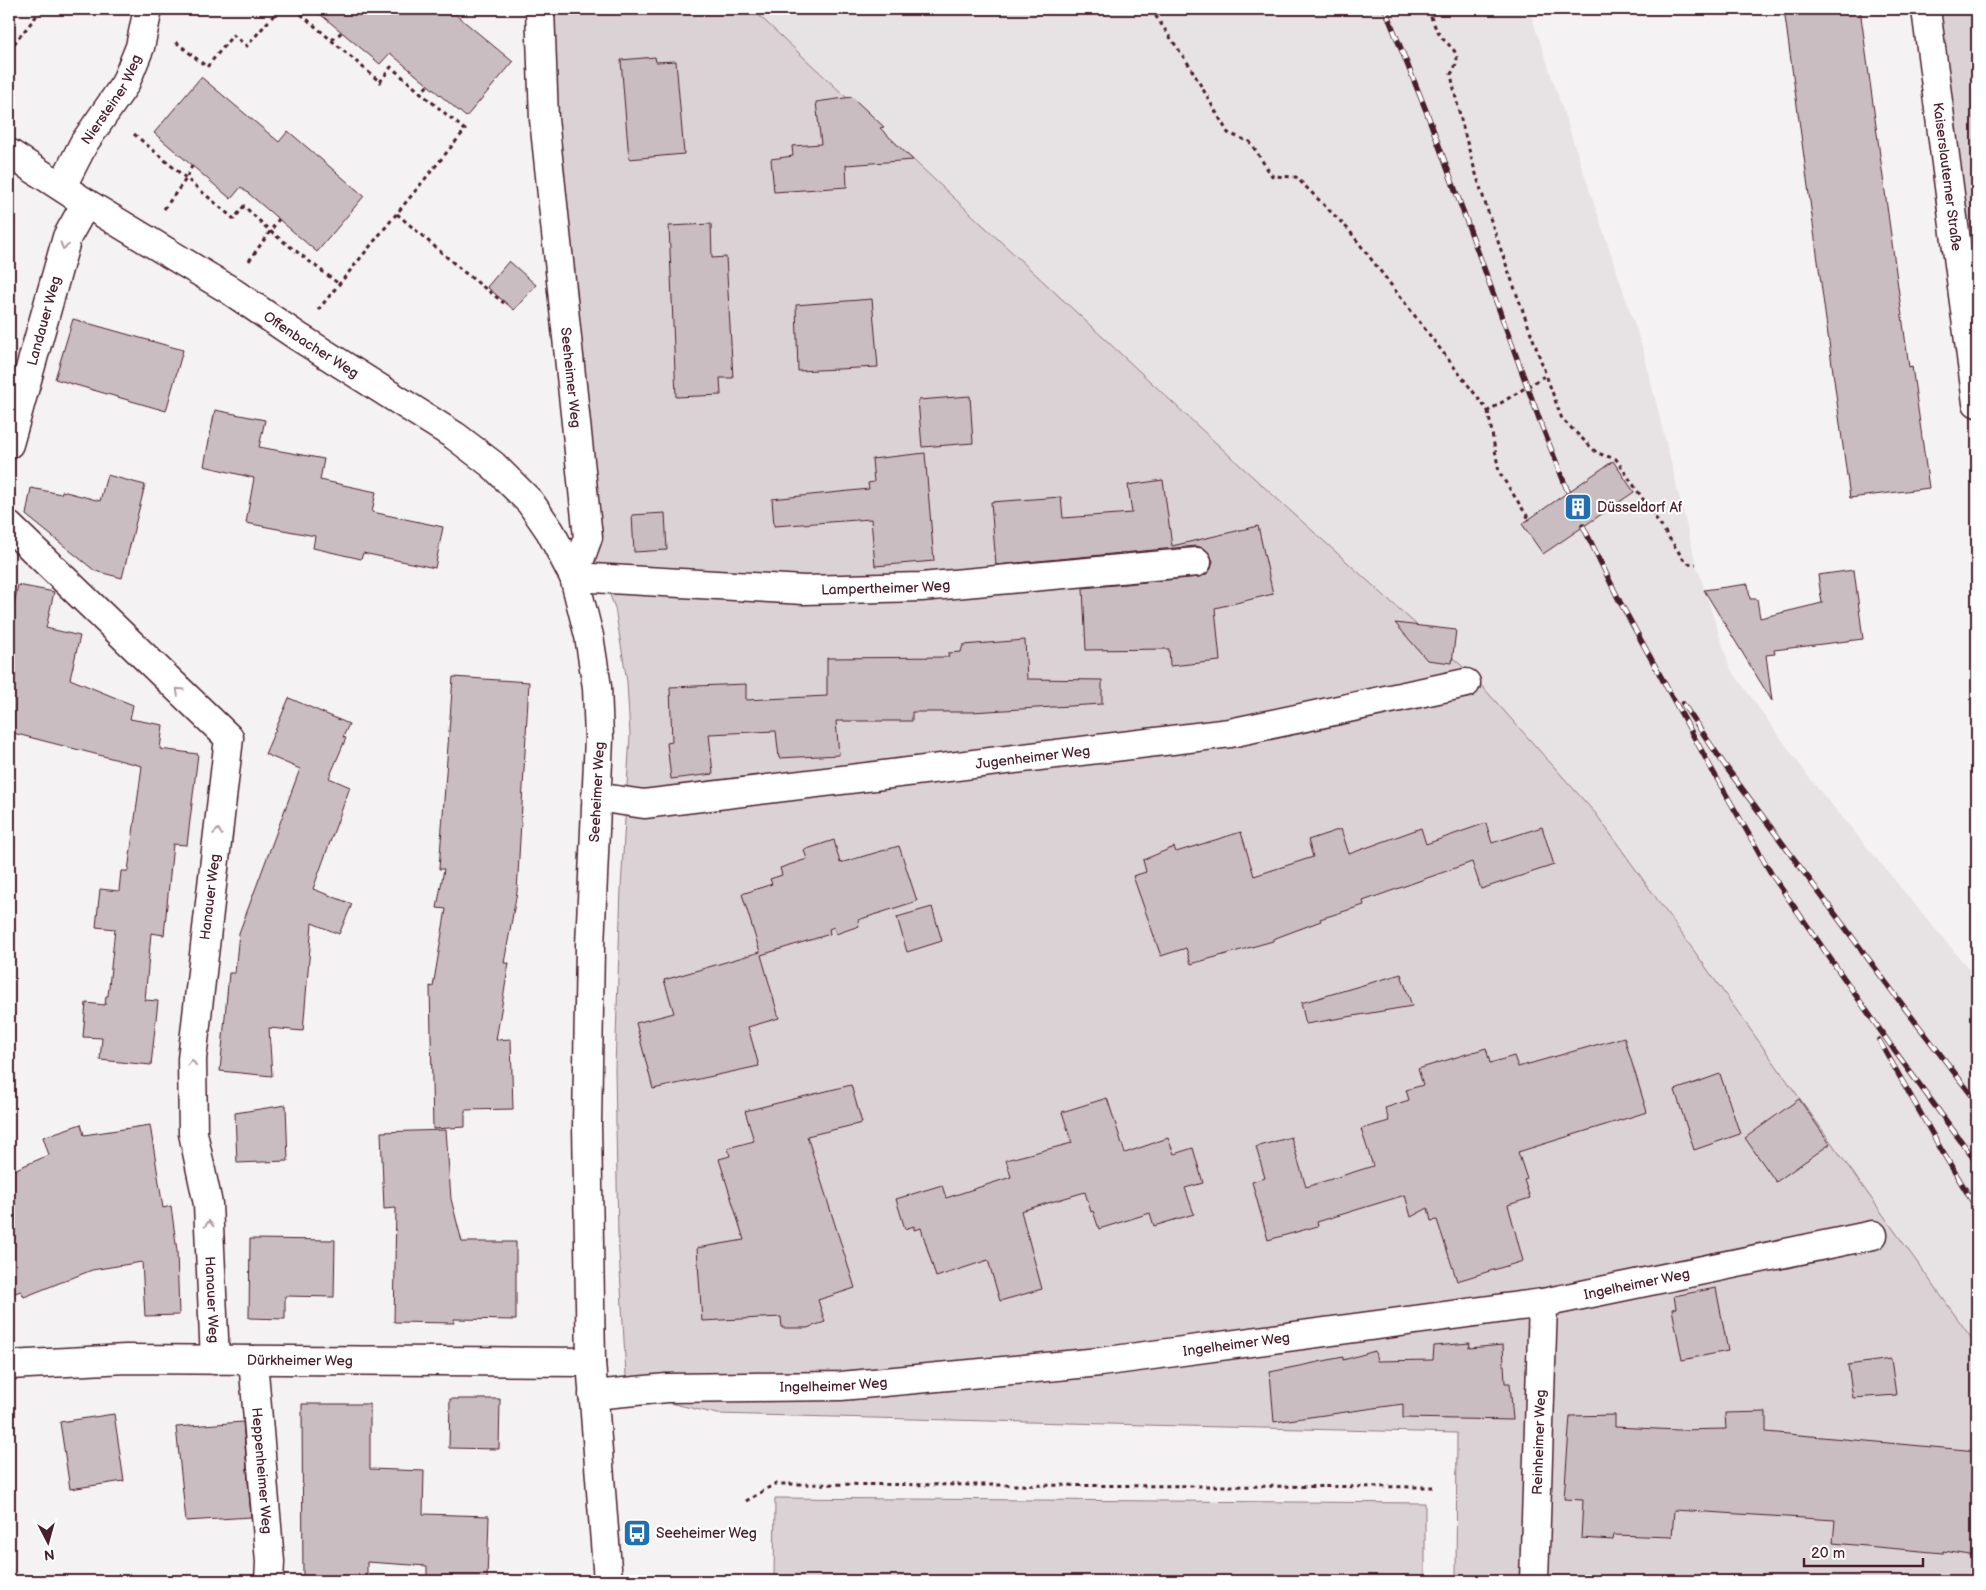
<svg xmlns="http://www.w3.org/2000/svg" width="1986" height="1590" viewBox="0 0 1986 1590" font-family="'Balsamiq Sans',sans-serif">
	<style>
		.built { fill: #e7e2e3 }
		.green { fill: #dbd2d5; stroke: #927880 }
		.building { fill: #cabdc1; stroke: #4a1f2b }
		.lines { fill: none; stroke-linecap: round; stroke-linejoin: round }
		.minor-casing { stroke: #4a1f2b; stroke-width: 31 }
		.path { stroke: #4a1f2b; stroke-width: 3; stroke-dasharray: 4 4; stroke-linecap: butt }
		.minor { stroke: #fff; stroke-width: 28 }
		.rail-casing { stroke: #4a1f2b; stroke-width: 5.5 }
		.rail { stroke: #fff; stroke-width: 4; stroke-dasharray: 11; stroke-linecap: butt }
		.oneway { stroke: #ae9aa0 }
		.labels { text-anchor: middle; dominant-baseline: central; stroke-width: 4.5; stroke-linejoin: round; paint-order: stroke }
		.street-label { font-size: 14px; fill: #4a1f2b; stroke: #fff }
		.poi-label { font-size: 14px; fill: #4a1f2b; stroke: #fff; text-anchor: start }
	</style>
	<rect width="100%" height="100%" fill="#f4f2f2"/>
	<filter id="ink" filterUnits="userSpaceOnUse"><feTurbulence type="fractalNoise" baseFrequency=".02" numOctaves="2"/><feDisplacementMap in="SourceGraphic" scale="10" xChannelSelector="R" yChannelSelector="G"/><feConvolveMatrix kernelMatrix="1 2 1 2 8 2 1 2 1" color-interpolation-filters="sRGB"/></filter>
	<g filter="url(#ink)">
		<path class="built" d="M 752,9 L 1529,9 L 1643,350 L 1696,564 L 1730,668 L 1811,780 L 1977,979 L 1977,1346 L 1596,814 L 1472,675 L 1232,458 Z"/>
		<path class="green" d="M 541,9 L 752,9 L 1232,458 L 1472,675 L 1596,814 L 1977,1346 L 1977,1581 L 1456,1581 L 1457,1433 L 717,1414 L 627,1393 L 618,1235 L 615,1069 L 621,888 L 630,735 L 627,682 L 615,608 L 594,554 Z
			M 1940,9 L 1977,9 L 1977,291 Z
			M 775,1498 L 1425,1503 L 1425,1581 L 774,1581 Z"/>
		<path class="building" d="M 314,9 L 449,9 L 513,62 L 466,117 L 390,53 L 380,64 Z
			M 1784,9 L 1860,9 L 1909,367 L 1912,366 L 1929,488 L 1850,498 Z
			M 655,57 L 656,62 L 676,61 L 684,154 L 629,159 L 621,60 Z
			M 201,77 L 279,142 L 288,131 L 364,196 L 317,252 L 241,187 L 231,199 L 154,133 Z
			M 852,97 L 884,127 L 880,128 L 913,160 L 846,165 L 847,187 L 774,192 L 771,159 L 793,156 L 792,146 L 821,144 L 816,102 Z
			M 711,224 L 712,258 L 726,257 L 733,378 L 720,378 L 721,395 L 676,397 L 669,226 Z
			M 509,261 L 536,285 L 514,310 L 487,287 Z
			M 872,299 L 878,367 L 798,371 L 796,305 Z
			M 73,319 L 183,350 L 166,411 L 55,379 Z
			M 970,396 L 973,443 L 922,447 L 918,400 Z
			M 215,410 L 265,420 L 259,447 L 324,459 L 320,480 L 376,492 L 372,512 L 443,527 L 435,568 L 363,553 L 361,559 L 313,548 L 315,536 L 246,523 L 254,478 L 204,466 Z
			M 925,453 L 934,561 L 875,566 L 871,519 L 774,526 L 772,499 L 869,489 L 868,483 L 874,482 L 872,459 Z
			M 1613,461 L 1634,492 L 1543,554 L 1522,524 Z
			M 107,475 L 145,485 L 122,578 L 95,571 L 26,515 L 31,488 L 61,494 L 62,491 L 100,501 Z
			M 1163,480 L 1172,546 L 1258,526 L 1273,594 L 1215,608 L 1220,661 L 1170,666 L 1169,649 L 1086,650 L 1083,588 L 1199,577 L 1206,574 L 1211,569 L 1213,561 L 1209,553 L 1203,548 L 1196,546 L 996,565 L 991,502 L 1061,497 L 1063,518 L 1132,513 L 1128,485 Z
			M 665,513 L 667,550 L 634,552 L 632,515 Z
			M 1854,570 L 1863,639 L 1774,650 L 1775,654 L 1766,655 L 1772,701 L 1704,590 L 1748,584 L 1750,599 L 1757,599 L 1760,618 L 1822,603 L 1818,575 Z
			M 18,585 L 54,592 L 46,628 L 80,636 L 70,679 L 133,705 L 130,719 L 163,725 L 160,749 L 198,754 L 187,845 L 173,844 L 164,935 L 151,933 L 145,1000 L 158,1001 L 151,1065 L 100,1060 L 102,1038 L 83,1037 L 86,1003 L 105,1005 L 106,996 L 108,996 L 115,929 L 96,927 L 100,889 L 119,891 L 121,871 L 128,871 L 142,766 L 9,732 L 9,629 Z
			M 1395,623 L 1456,630 L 1452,663 L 1427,660 Z
			M 1025,640 L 1027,679 L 1102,680 L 1102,704 L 972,712 L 912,712 L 912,721 L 836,721 L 839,755 L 779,758 L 776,731 L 709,734 L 713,774 L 671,779 L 667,743 L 672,742 L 670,687 L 746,684 L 746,700 L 827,696 L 827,658 L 949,657 L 948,653 L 961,652 L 963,645 Z
			M 453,677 L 529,682 L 517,892 L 504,963 L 509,963 L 496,1040 L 511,1039 L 513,1109 L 465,1110 L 465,1127 L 433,1129 L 430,986 L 433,987 L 446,909 L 437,908 L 444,869 L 439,869 Z
			M 289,698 L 349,724 L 343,737 L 346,738 L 329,778 L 350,787 L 313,889 L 352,904 L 339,934 L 312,923 L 303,1031 L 269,1028 L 272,1076 L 220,1071 L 229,973 L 235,973 L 239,933 L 300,769 L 265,754 Z
			M 1486,823 L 1492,843 L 1542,827 L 1554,865 L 1481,889 L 1472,862 L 1363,901 L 1364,905 L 1320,919 L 1321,921 L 1273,939 L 1273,941 L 1191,964 L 1186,948 L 1161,956 L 1133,876 L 1146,872 L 1143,860 L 1174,847 L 1176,852 L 1241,832 L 1254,876 L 1313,857 L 1308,840 L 1341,829 L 1349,854 L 1421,828 L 1426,844 Z
			M 834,840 L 840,863 L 899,846 L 917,901 L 858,920 L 859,926 L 836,934 L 834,927 L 829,929 L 830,934 L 761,955 L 779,1018 L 748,1027 L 759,1066 L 653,1089 L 636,1023 L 674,1013 L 664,980 L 760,952 L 742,894 L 772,884 L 770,879 L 782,875 L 780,868 L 807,859 L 804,850 Z
			M 932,907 L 942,941 L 907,952 L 897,917 Z
			M 1401,974 L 1412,1006 L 1306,1024 L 1301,1003 Z
			M 1624,1037 L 1647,1112 L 1518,1152 L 1527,1179 L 1524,1180 L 1530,1198 L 1508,1205 L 1523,1261 L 1457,1281 L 1437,1220 L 1431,1221 L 1428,1208 L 1411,1217 L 1405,1195 L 1317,1222 L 1318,1226 L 1268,1240 L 1252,1182 L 1265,1178 L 1256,1147 L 1291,1137 L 1306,1187 L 1373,1166 L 1361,1129 L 1389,1121 L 1385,1108 L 1409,1100 L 1406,1090 L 1423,1085 L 1418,1069 L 1486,1048 L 1490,1063 L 1514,1056 L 1518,1067 Z
			M 1720,1074 L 1740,1134 L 1694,1150 L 1675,1090 Z
			M 851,1085 L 862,1123 L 807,1136 L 855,1288 L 818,1300 L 825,1322 L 807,1328 L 782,1328 L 781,1317 L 702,1321 L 697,1248 L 744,1240 L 719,1159 L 730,1156 L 728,1148 L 754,1141 L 745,1111 Z
			M 1107,1098 L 1125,1153 L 1168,1138 L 1174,1154 L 1193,1148 L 1203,1183 L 1185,1188 L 1194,1214 L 1154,1226 L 1150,1213 L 1099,1229 L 1093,1211 L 1091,1212 L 1085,1192 L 1021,1211 L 1042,1289 L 1000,1301 L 988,1260 L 936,1277 L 921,1228 L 914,1230 L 914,1226 L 905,1229 L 896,1199 L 942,1185 L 946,1198 L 1011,1177 L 1006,1160 L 1072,1143 L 1062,1112 Z
			M 1799,1099 L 1830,1144 L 1776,1182 L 1745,1138 Z
			M 286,1105 L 288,1161 L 237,1163 L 235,1113 Z
			M 81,1124 L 84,1135 L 150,1125 L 163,1208 L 171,1206 L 177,1251 L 179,1315 L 145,1316 L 142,1262 L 92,1270 L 24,1297 L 21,1291 L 9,1295 L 9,1172 L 49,1155 L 43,1137 Z
			M 446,1130 L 451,1199 L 462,1242 L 516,1242 L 516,1320 L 454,1319 L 454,1323 L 394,1322 L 396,1208 L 384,1209 L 381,1132 Z
			M 250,1239 L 335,1240 L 334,1297 L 285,1296 L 285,1319 L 249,1318 Z
			M 1716,1288 L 1728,1351 L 1682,1360 L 1672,1309 L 1676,1308 L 1674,1296 Z
			M 1470,1343 L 1469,1348 L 1503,1345 L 1505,1383 L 1510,1383 L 1513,1420 L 1403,1418 L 1403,1404 L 1274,1422 L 1270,1372 L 1343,1357 L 1343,1360 L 1375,1351 L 1377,1361 L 1433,1360 L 1434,1346 Z
			M 1891,1359 L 1896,1395 L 1853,1398 L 1848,1365 Z
			M 450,1399 L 500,1399 L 499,1449 L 449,1448 Z
			M 302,1404 L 370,1404 L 370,1469 L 424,1471 L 423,1514 L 489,1516 L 487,1581 L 427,1581 L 427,1566 L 367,1562 L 367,1581 L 303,1581 Z
			M 1766,1412 L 1766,1432 L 1977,1451 L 1977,1556 L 1943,1551 L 1943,1553 L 1833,1543 L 1835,1520 L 1674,1510 L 1672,1537 L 1614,1535 L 1613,1540 L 1581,1538 L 1583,1500 L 1564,1499 L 1570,1416 L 1615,1415 L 1615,1427 L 1678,1430 L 1726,1429 L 1725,1413 Z
			M 114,1414 L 124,1481 L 70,1489 L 60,1422 Z
			M 243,1422 L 251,1517 L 186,1521 L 176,1427 Z"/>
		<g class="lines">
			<g class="minor-casing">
				<g id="minor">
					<path id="s1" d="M 540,9 L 544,119 L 588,537 L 574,577"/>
					<path id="s2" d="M 1926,9 L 1977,403"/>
					<path id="s3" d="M 9,153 L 86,203 L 228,289 L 297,336 L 455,436 L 493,465 L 530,502 L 550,531 L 574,577 L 589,636 L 597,687 L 599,738 L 590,946 L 587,1125 L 591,1362 L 608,1581"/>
					<path id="s4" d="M 62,186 L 84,143 L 125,84 L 140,47 L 148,9"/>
					<path id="s5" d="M 9,444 L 67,237 L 86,203"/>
					<path id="s6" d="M 9,526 L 229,738 L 192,1059 L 193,1133 L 208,1204 L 215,1360"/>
					<path id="s7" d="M 574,577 L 804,590 L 921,587 L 1197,562"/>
					<path id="s8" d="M 596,797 L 644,804 L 1230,733 L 1466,683"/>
					<path id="s9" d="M 253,1360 L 270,1562 L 269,1581"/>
					<path id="s10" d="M 9,1365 L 126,1359 L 591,1362"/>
					<path id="s11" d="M 593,1395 L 667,1388 L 841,1386 L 1100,1362 L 1543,1303 L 1873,1235"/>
					<path id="s12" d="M 1534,1581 L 1543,1303"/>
				</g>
			</g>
			<path class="path" d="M 295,9 L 380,82 L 391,67 L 421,93 L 428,85
				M 1151,9 L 1189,65 L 1228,133 L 1250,142 L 1272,176 L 1296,177 L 1348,229 L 1488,411 L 1546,375 L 1562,419 L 1597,453 L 1616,459 L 1686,563 L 1696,564
				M 1428,9 C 1431,17 1436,31 1442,38 C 1455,51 1463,55 1451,74 C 1471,178 1511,276 1546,375
				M 332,40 L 342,32
				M 176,42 L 207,67 L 233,35 L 247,46 L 279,9
				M 9,50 L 42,9
				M 134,134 L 234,219 L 244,206 L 271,232 L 339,284
				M 164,209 L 186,179 L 192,166
				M 397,214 L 464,272 L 504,303
				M 249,261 L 279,219
				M 318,310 L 465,130 L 421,93
				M 1488,411 L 1499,472 L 1529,519
				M 746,1501 L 775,1484 L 1433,1487"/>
			<use href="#minor" class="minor"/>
			<g class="rail-casing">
				<path id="rail" d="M 1385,9 L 1427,113 L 1540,421 L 1568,492
					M 1583,526 L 1620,602 L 1711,768 L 1772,875 L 1894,1050 L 1977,1163
					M 1683,704 L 1726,767 L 1907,1011 L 1977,1102
					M 1879,1040 L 1942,1151 L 1977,1209"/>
			</g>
			<use href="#rail" class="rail"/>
		</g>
		<defs><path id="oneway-chevron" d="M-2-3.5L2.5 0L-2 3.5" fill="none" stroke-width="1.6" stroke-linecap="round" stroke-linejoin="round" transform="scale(1.25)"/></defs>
		<g class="oneway">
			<use href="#oneway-chevron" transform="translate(64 246) rotate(106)"/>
			<use href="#oneway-chevron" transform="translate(179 691) rotate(-136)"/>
			<use href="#oneway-chevron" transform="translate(218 832) rotate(-83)"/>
			<use href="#oneway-chevron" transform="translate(192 1063) rotate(-89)"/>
			<use href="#oneway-chevron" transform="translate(209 1224) rotate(-93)"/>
		</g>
	</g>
	<defs>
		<g id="building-square" transform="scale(1.4375)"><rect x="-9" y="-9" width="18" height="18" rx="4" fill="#1f6fb2" stroke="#fff"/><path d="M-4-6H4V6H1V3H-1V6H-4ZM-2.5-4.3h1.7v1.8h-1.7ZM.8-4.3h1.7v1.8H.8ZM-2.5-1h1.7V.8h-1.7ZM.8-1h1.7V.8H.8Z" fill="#fff"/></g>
		<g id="bus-square" transform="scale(1.4375)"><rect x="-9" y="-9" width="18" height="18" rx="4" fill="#1f6fb2" stroke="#fff"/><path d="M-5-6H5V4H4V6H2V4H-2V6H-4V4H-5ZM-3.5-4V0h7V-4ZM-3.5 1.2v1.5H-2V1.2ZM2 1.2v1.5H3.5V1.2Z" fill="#fff"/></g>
	</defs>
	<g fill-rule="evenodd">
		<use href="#building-square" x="1578" y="507"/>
		<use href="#bus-square" x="637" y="1533"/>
	</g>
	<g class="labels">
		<g class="street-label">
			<text stroke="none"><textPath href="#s4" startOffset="100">Niersteiner Weg</textPath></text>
			<text stroke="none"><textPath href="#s2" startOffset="169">Kaiserslauterner Straße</textPath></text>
			<text stroke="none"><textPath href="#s5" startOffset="128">Landauer Weg</textPath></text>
			<text stroke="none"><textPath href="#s3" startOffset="358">Offenbacher Weg</textPath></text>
			<text stroke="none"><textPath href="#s1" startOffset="370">Seeheimer Weg</textPath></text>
			<text stroke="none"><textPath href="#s7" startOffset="312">Lampertheimer Weg</textPath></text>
			<text stroke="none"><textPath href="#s8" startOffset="440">Jugenheimer Weg</textPath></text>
			<text transform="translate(597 792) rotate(-87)">Seeheimer Weg</text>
			<text transform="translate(210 897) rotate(-83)">Hanauer Weg</text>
			<text stroke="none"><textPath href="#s11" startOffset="1051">Ingelheimer Weg</textPath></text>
			<text stroke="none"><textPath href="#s6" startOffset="871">Hanauer Weg</textPath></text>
			<text stroke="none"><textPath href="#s11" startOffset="646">Ingelheimer Weg</textPath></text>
			<text stroke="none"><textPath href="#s10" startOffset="291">Dürkheimer Weg</textPath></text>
			<text stroke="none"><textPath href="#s11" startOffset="241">Ingelheimer Weg</textPath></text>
			<text stroke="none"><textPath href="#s12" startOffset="139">Reinheimer Weg</textPath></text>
			<text stroke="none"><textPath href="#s9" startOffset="111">Heppenheimer Weg</textPath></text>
		</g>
		<g class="poi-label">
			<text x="1597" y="507">Düsseldorf Af</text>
			<text x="656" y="1533">Seeheimer Weg</text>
		</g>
	</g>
	<rect width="1986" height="1590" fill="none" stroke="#fff" stroke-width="30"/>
	<rect x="15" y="15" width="1956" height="1560" fill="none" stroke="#4a1f2b" stroke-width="2" filter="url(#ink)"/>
	<g transform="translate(48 1542) rotate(174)" stroke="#ffffff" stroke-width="4" paint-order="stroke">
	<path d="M0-4L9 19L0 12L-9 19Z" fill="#4a1f2b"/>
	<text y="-8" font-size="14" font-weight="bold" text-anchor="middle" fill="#4a1f2b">N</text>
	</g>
	<path d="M1804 1558v8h119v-8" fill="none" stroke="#4a1f2b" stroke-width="2.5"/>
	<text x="1811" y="1558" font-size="15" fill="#4a1f2b" stroke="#ffffff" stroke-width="4" paint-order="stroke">20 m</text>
</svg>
